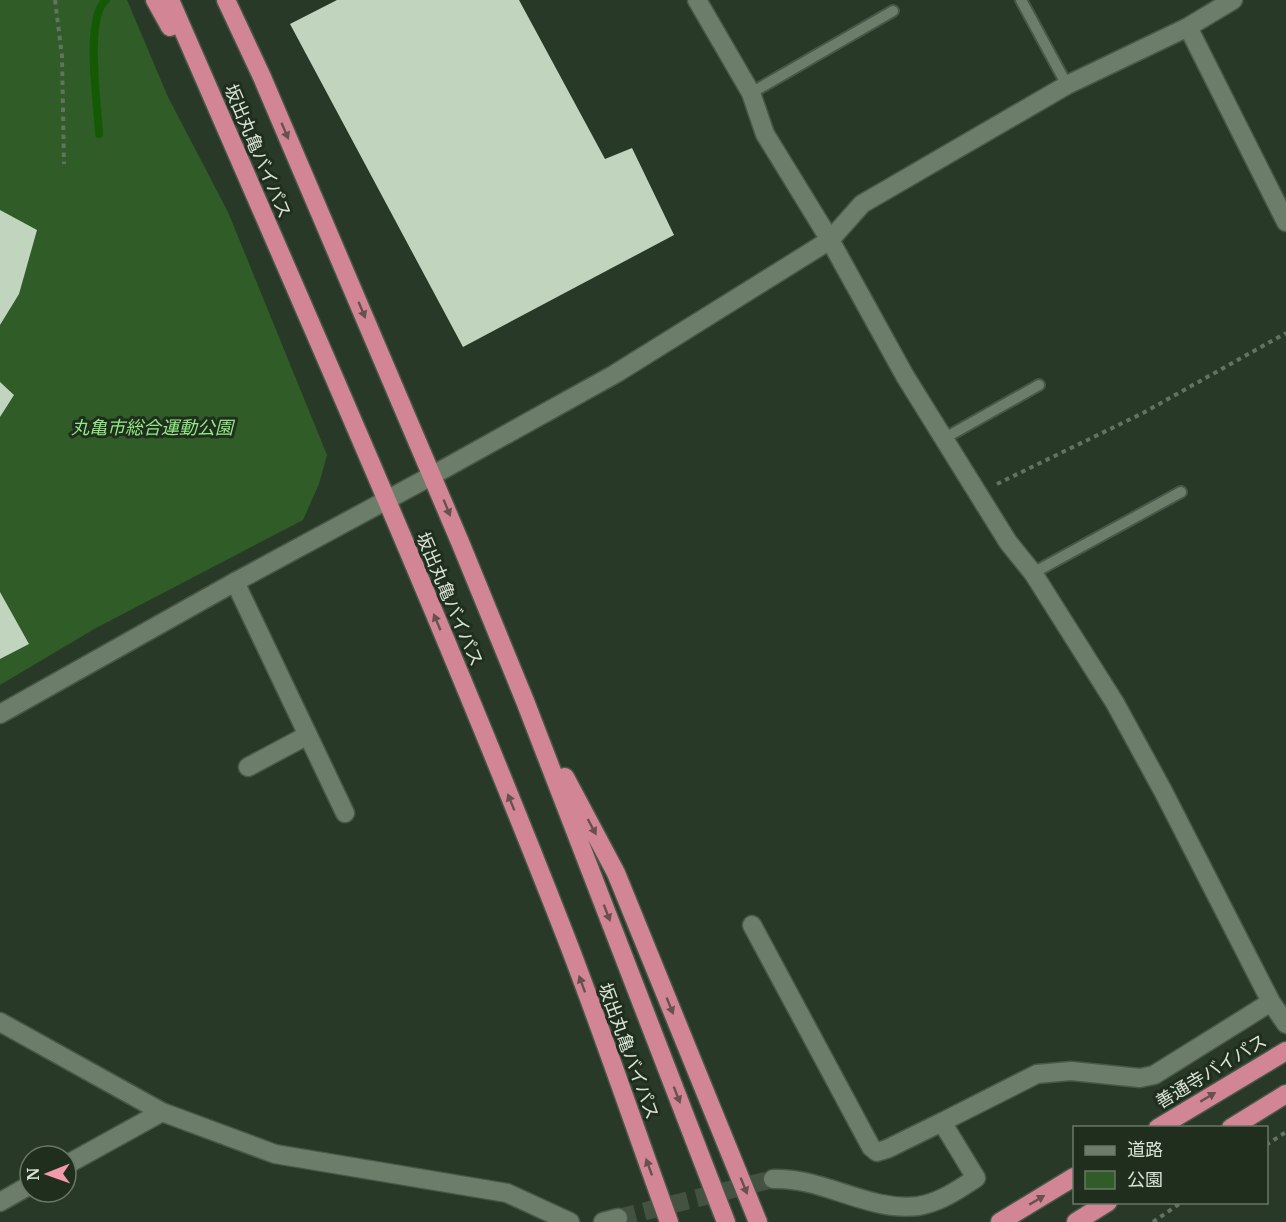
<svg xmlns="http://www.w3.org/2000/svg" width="1286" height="1222" viewBox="0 0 1286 1222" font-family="Merriweather,'Noto Sans JP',serif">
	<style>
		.green { fill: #2f5c27 }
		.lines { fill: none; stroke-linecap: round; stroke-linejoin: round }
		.stream { stroke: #145a05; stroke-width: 8 }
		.building { fill: #c1d5be }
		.street-tunnel { stroke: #435241; stroke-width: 18; stroke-dasharray: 18 9; stroke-linecap: butt }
		.lane-casing { stroke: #495747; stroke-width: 14 }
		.street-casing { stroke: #495747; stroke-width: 21 }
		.secondary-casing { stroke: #495747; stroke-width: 21 }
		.highway-casing { stroke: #495747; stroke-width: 21 }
		.path { stroke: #647262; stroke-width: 4; stroke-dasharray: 4.5 4.5; stroke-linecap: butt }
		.lane { stroke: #6c7e69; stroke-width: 10 }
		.street { stroke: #6c7e69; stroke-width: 18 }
		.secondary { stroke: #6c7e69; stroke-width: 18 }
		.highway { stroke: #d18595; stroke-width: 18 }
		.oneway { fill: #67514d }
		.labels { text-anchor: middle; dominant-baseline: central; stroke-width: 6; stroke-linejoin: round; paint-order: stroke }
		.street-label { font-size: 18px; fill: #d9e3d7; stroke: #202f1d }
		.park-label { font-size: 18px; font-style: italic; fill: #92e984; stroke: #202f1d }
	</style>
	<rect width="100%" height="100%" fill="#293927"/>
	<path class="green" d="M 0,0 L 127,0 L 168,97 L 228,212 L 327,455 L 319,484 L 303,520 L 96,628 L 0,685 Z"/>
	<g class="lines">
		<path class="stream" d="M 99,134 C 98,105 84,18 106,0"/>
	</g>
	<path class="building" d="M 337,0 L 519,0 L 605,159 L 632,148 L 674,235 L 463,347 L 290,24 Z
		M 0,210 L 37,230 L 19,294 L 0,325 Z
		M 0,382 L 14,395 L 0,417 Z
		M 0,592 L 29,644 L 0,659 Z"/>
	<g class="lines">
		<path class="street-tunnel" d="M 618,1218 L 773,1179"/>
		<g class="lane-casing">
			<path id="lane" d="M 1021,0 L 1067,85
				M 751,93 L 893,11
				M 943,439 L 1039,385
				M 1033,573 L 1181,492"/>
		</g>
		<g class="street-casing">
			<path id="street" d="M 697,0 L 751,93 L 765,134 L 830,240 L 905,376 L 1008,542 L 1033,573 L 1115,703 L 1163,791 L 1271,1002 L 1286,1024
				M 1188,27 L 1286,222
				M 433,475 L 615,374 L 830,240 L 862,204 L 1067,85 L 1188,27 L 1233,0
				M 235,582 L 345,813
				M 248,767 L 308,735
				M 752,925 L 871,1147 L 877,1152 L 887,1149 L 942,1122
				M 0,1022 L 162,1112 L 275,1154 L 507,1193 L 570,1222
				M 66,1165 L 162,1112
				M 773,1179 C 823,1177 868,1212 918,1206 C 939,1203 958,1190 976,1178 L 942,1122 L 1037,1074 L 1071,1071 L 1140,1078 L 1154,1075 L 1271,1002
				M 0,1202 L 30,1185
				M 603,1222 L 618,1218"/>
		</g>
		<g class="secondary-casing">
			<path id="secondary" d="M 0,714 L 235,582 L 433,475"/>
		</g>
		<g class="highway-casing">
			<path id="highway" d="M 155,0 L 170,27
				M 170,0 C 305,310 442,620 565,935 C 602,1030 634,1126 669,1222
				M 226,0 L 262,77 L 460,542 L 525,701 L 726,1222
				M 565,777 L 616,873 L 758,1222
				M 1158,1128 L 1286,1051
				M 1231,1128 L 1286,1094
				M 1000,1222 L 1074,1177
				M 1076,1222 L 1108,1202"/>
		</g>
		<path class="path" d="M 55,0 L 62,56 L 64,164
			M 997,484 L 1143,413 L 1286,333
			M 1266,1145 L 1286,1132
			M 1153,1222 L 1182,1202"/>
		<use href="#lane" class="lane"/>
		<use href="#street" class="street"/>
		<use href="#secondary" class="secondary"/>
		<use href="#highway" class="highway"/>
	</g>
	<defs><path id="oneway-solid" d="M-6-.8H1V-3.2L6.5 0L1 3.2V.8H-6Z" transform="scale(1.5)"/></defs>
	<g class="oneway">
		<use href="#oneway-solid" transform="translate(285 131) rotate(67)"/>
		<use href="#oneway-solid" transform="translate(362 310) rotate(67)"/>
		<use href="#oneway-solid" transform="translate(447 508) rotate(68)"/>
		<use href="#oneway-solid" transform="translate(437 622) rotate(-113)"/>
		<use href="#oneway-solid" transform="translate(511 802) rotate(-112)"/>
		<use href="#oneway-solid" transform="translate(592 827) rotate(62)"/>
		<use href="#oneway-solid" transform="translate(607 913) rotate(69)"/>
		<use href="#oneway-solid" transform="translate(582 984) rotate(-110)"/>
		<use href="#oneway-solid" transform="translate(670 1006) rotate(68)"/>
		<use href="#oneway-solid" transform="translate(677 1095) rotate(69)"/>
		<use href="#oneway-solid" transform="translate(1208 1097) rotate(-31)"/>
		<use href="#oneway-solid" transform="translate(649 1167) rotate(-110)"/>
		<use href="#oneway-solid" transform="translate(744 1186) rotate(68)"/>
		<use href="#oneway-solid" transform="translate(1037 1200) rotate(-31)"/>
	</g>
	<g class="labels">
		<g class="street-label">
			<text transform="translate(258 151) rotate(67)">坂出丸亀バイパス</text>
			<text transform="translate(450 599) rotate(67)">坂出丸亀バイパス</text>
			<text transform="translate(629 1051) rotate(70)">坂出丸亀バイパス</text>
			<text transform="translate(1211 1071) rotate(-31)">善通寺バイパス</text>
		</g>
		<g class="park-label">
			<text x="152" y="427">丸亀市総合運動公園</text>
		</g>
	</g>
	<rect x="1073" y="1126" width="195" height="78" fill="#202f1d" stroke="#6a7767" stroke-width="1.5"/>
	<rect x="1085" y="1146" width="30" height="9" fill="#6c7e69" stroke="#6a7767" stroke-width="1.5"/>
	<text x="1127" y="1156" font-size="18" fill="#d9e3d7">道路</text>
	<rect x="1085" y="1171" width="30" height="18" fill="#2f5c27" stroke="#6a7767" stroke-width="1.5"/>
	<text x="1127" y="1186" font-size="18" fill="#d9e3d7">公園</text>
	<g transform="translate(48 1174) rotate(269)"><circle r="28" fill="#202f1d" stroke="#6a7767" stroke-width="1.5"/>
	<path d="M0-4.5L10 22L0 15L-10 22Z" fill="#f29aac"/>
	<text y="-9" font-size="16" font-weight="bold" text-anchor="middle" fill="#d9e3d7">N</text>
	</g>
</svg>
